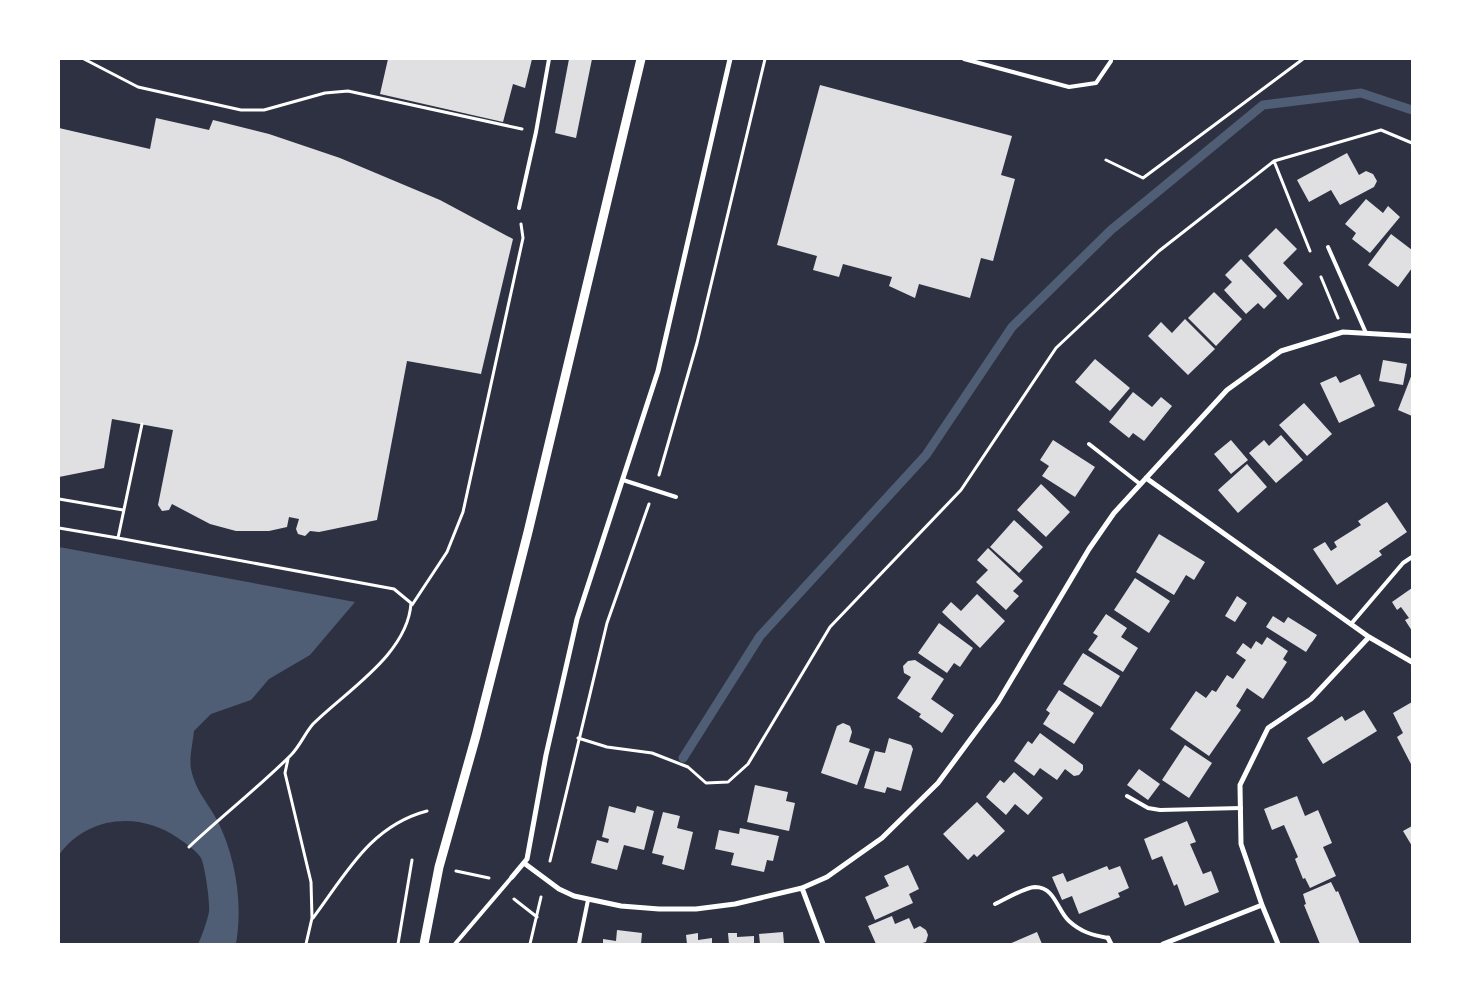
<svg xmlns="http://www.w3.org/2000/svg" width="1471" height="1003" viewBox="0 0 1471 1003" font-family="'Asap Condensed',sans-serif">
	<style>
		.water { fill: #4f5d75 }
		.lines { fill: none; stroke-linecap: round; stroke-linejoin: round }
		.stream { stroke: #4f5d75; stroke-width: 9 }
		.building { fill: #e0e0e3 }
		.path { stroke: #fff; stroke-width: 3 }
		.service { stroke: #fff; stroke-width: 4 }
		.minor { stroke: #fff; stroke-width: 5 }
		.tertiary { stroke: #fff; stroke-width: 9 }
	</style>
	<rect width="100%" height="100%" fill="#2d3142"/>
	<path class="water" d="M 59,547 L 355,602 L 310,655 L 269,679 L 251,700 L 211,714 L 194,731 C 193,742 189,758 191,769 C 196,792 207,801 217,820 C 236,857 243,904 236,944 L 198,944 C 202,936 207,921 209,912 C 210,902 205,866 201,858 C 196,850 185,843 178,838 C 139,811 87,816 59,855 Z"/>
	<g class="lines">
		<path class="stream" d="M 683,758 L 760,636 L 926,455 L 1012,327 L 1111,230 L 1263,105 L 1361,93 L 1412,110"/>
	</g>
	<path class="building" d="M 388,59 L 532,59 L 525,88 L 513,84 L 503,122 L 380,94 Z
		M 569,59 L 592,59 L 576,138 L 555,133 Z
		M 820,85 L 1012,136 L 1001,175 L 1015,179 L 993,261 L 981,258 L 970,298 L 919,284 L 915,298 L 889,286 L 892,277 L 843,264 L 839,277 L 813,270 L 817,256 L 777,245 Z
		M 156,118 L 209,130 L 213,120 L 269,134 L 340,158 L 440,200 L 513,239 L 481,374 L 407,361 L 377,520 L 319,532 L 310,531 L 305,536 L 298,534 L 296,529 L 299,519 L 289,517 L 287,527 L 269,531 L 236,531 L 210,524 L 172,504 L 169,510 L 162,511 L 158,505 L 173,430 L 112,419 L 104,468 L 59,477 L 59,128 L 150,149 Z
		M 1347,153 L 1359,175 L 1366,171 L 1373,174 L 1377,181 L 1374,187 L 1340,205 L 1331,190 L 1309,202 L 1297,180 Z
		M 1366,199 L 1383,213 L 1388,206 L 1400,217 L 1370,253 L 1352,239 L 1356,233 L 1345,224 Z
		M 1276,228 L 1297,249 L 1283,263 L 1303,284 L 1288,300 L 1248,256 Z
		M 1391,234 L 1412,250 L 1412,268 L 1398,287 L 1368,265 Z
		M 1241,259 L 1277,296 L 1264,309 L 1258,303 L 1246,314 L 1224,290 L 1232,282 L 1225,275 Z
		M 1214,292 L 1242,319 L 1216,346 L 1188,318 Z
		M 1185,319 L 1215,349 L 1188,375 L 1148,336 L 1161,322 L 1172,333 Z
		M 1095,359 L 1130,388 L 1110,411 L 1075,382 Z
		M 1383,360 L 1407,364 L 1403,385 L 1379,381 Z
		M 1360,374 L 1375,406 L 1339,423 L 1320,383 L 1336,376 L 1340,383 Z
		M 1412,374 L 1412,416 L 1398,410 Z
		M 1133,392 L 1152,407 L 1161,397 L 1172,406 L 1144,441 L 1133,433 L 1129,438 L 1109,422 Z
		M 1304,403 L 1332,434 L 1307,456 L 1279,425 Z
		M 1281,435 L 1303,460 L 1276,483 L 1249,453 L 1264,440 L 1269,446 Z
		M 1053,440 L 1095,467 L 1075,497 L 1042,476 L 1049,466 L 1040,460 Z
		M 1231,440 L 1248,460 L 1231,474 L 1214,454 Z
		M 1247,464 L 1267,487 L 1238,513 L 1218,490 Z
		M 1041,484 L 1070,512 L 1046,537 L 1017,510 Z
		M 1387,502 L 1407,532 L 1379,551 L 1382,555 L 1337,585 L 1313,549 L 1325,542 L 1331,551 L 1337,547 L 1334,542 L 1361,525 L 1358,521 Z
		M 1014,520 L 1043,547 L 1019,573 L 990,547 Z
		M 1159,534 L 1205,562 L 1194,580 L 1186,575 L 1174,595 L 1136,572 Z
		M 988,548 L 1023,581 L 1013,591 L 1019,596 L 1006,610 L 976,582 L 988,570 L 977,560 Z
		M 1135,578 L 1170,601 L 1149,633 L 1114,610 Z
		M 1412,588 L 1412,631 L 1405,620 L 1409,618 L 1401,607 L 1397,610 L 1392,602 Z
		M 977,594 L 1005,621 L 980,648 L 942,612 L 951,602 L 961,611 Z
		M 1237,596 L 1247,603 L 1235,622 L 1225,616 Z
		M 1106,614 L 1127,628 L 1121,637 L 1138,648 L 1123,672 L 1088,650 L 1098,636 L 1093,633 Z
		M 1273,616 L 1284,623 L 1288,617 L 1317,635 L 1306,652 L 1266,627 Z
		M 939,623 L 973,648 L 960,667 L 954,663 L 947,673 L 918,653 Z
		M 1267,637 L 1288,651 L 1283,659 L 1287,662 L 1263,699 L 1247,688 L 1236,706 L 1241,710 L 1209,756 L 1170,729 L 1196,691 L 1206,698 L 1212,690 L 1216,692 L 1227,675 L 1233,679 L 1246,660 L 1236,653 L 1243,643 L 1251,649 L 1256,641 L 1262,645 Z
		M 1083,653 L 1120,676 L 1101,707 L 1063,684 Z
		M 915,660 L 944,679 L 931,699 L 954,715 L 942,733 L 919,717 L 921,714 L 897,698 L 911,677 L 904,673 L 903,666 L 908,661 Z
		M 1059,690 L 1094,713 L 1074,744 L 1043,724 L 1050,713 L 1046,710 Z
		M 1412,702 L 1412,766 L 1397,737 L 1403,733 L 1393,713 Z
		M 1364,710 L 1377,731 L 1323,764 L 1307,738 L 1342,716 L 1345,721 Z
		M 843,723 L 850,726 L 852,732 L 849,742 L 870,749 L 857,785 L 821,773 L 837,726 Z
		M 1040,733 L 1083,765 L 1083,770 L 1079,775 L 1074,776 L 1065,769 L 1057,780 L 1040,768 L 1034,776 L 1014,761 L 1028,741 L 1032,744 Z
		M 889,738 L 911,745 L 913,749 L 901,791 L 887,787 L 885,793 L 864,788 L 875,751 L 885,753 Z
		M 1185,745 L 1212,763 L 1189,798 L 1162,780 Z
		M 1139,769 L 1160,784 L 1148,800 L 1127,785 Z
		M 1014,772 L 1043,798 L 1028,815 L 1015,804 L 1006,815 L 986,797 L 1000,780 L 1004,783 Z
		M 755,785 L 788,792 L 786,801 L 795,803 L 789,831 L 747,822 Z
		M 1297,796 L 1305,816 L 1318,810 L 1332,843 L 1323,847 L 1336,876 L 1310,888 L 1305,878 L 1303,879 L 1295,859 L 1298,857 L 1284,825 L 1272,830 L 1264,809 Z
		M 977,802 L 1005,831 L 977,857 L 974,854 L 968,860 L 943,834 Z
		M 609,806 L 635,813 L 637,806 L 654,811 L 644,850 L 624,845 L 617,870 L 591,863 L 597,840 L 608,843 L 609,839 L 602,837 Z
		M 663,812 L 680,816 L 677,828 L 693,832 L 684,870 L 662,864 L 664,856 L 652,853 Z
		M 1187,821 L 1196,842 L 1190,844 L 1203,874 L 1211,871 L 1219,892 L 1185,906 L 1177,884 L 1174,886 L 1162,856 L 1152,860 L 1144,839 Z
		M 1412,826 L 1412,846 L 1403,831 Z
		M 740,828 L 779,836 L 773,861 L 767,860 L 764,872 L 731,865 L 734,853 L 715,849 L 719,830 L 739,834 Z
		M 908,865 L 919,889 L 909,894 L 913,903 L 875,920 L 865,897 L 889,886 L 884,876 Z
		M 1107,866 L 1109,870 L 1120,866 L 1129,888 L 1118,893 L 1120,897 L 1079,914 L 1072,896 L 1062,900 L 1052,877 L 1063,873 L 1067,882 Z
		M 1331,882 L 1336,892 L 1338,891 L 1360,944 L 1320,944 L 1304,905 L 1306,904 L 1303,894 Z
		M 892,916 L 895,924 L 909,918 L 914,929 L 920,926 L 926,930 L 928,935 L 926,942 L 919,944 L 876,944 L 868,926 Z
		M 617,930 L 642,933 L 641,944 L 603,944 L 603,939 L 616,941 Z
		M 783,932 L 784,944 L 760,944 L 759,934 Z
		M 1037,932 L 1042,944 L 1009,944 Z
		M 698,933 L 698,940 L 712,938 L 712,944 L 687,944 L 686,935 Z
		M 728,933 L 737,933 L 737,937 L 754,936 L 754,944 L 729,944 Z"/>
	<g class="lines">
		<path class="path" d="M 84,59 L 138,87 L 241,110 L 264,110 L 325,93 L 348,91 L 522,129
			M 1106,160 L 1143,178 L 1303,59
			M 1274,161 L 1310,251
			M 1321,277 L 1338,318
			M 142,424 L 118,538 L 394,589 L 411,603 C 408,654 346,691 313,724 C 305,733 300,746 291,755 C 259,787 222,816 189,847
			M 659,475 L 697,343 L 765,59
			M 59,499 L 123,510
			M 59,528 L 118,538
			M 412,605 L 447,552 L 463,512 L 523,238 L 521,224
			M 578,738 L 607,747 L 652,753 L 688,767 L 706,783 L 728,782 L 748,764 L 830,627 L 961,490 L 1056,348 L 1159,251 L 1274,161 L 1381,130 L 1412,143
			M 288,759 L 285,773 L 311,882 L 312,918 L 306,944
			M 550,861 L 607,623 L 649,504
			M 456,871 L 489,878
			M 514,899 L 537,917
			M 313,918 C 346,874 370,826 427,811
			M 398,944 L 412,860
			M 530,944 L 541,897"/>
		<path class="service" d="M 964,59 L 1069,87 L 1096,83 L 1111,61
			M 519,208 L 536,132 L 549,59
			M 1328,247 L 1366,333
			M 1089,444 L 1140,484
			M 623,480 L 676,497
			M 1351,624 L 1403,563 L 1412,557
			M 1127,796 L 1148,808 L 1160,810 L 1241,808
			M 995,904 C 1006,899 1023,888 1035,887 C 1055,887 1057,910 1069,921 C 1081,932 1092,935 1108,938
			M 455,944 L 512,877
			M 579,944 L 588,900"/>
		<path class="minor" d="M 1146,478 L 1369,637 L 1412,662
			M 524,863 L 559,889 L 574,896 L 621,906 L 659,909 L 696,909 L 735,904 L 802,888 L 827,877 L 882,838 L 938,783 L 998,702 L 1089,549 L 1114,513 L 1227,390 L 1281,351 L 1343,332 L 1412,336
			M 512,877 L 527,859 L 546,755 L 577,619 L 658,371 L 730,59
			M 802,888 L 823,944
			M 1108,938 L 1111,944
			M 1163,944 L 1262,905
			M 1278,944 L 1262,905 L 1241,844 L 1240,785 L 1268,728 L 1311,699 L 1369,637"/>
		<path class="tertiary" d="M 424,944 L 439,867 L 476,736 L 528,532 L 641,59"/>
	</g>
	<rect width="1471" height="1003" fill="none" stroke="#ffffff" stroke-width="120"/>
</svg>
